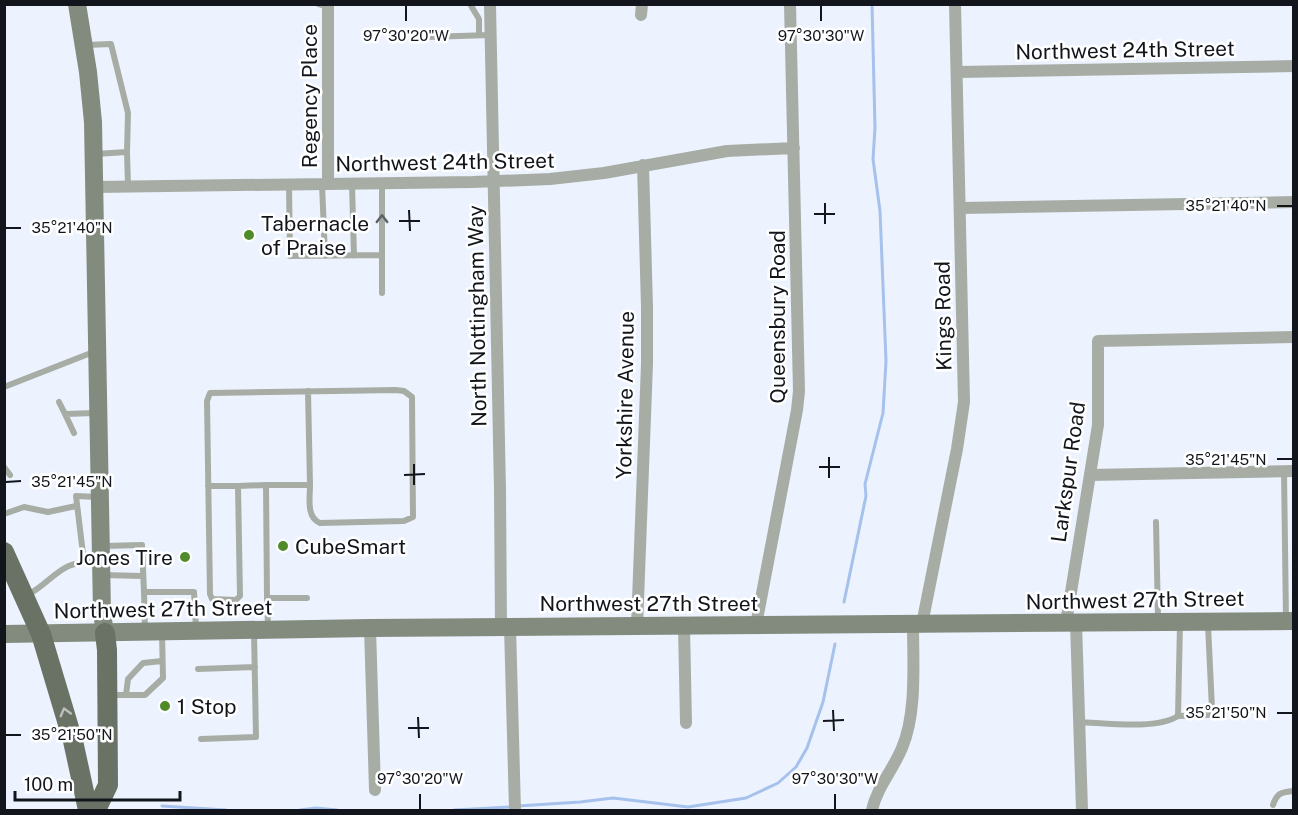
<svg xmlns="http://www.w3.org/2000/svg" width="1298" height="815" viewBox="0 0 1298 815" font-family="'Public Sans',sans-serif">
	<style>
		.lines { fill: none; stroke-linecap: round; stroke-linejoin: round }
		.stream { stroke: #a5c1ec; stroke-width: 3 }
		.lane { stroke: #a7ada5; stroke-width: 6 }
		.street { stroke: #a7ada5; stroke-width: 12 }
		.secondary { stroke: #838b7f; stroke-width: 18 }
		.primary { stroke: #697264; stroke-width: 20 }
		.oneway { stroke: #5c6260 }
		.oneway2 { stroke: #bcc0b9 }
		.ticks { fill: none; stroke: #12161c; stroke-width: 2 }
		.poi-dot { fill: #4f8b29; stroke: #fff; stroke-width: 2 }
		.labels { text-anchor: middle; dominant-baseline: central; stroke-width: 5; stroke-linejoin: round; paint-order: stroke }
		.street-label { font-size: 21px; fill: #12161c; stroke: #fff }
		.poi-label { font-size: 21px; fill: #12161c; stroke: #fff; text-anchor: start }
		.ticks-label { font-size: 15px; text-anchor: middle; fill: #12161c; stroke: #fff; stroke-width: 5; stroke-linejoin: round; paint-order: stroke }
	</style>
	<rect width="100%" height="100%" fill="#ecf3ff"/>
	<g class="lines">
		<path class="stream" d="M 844,602 L 866,496 L 865,484 L 883,413 L 886,361 L 880,211 L 873,159 L 875,128 L 872,4
			M 162,806 L 226,810
			M 518,806 L 580,802 L 613,798 L 688,807 L 746,798 L 778,783 L 796,767 L 807,748 L 823,702 L 835,644
			M 300,810 L 316,808 L 337,810
			M 454,810 L 512,807"/>
		<path class="lane" d="M 318,4 L 328,7
			M 470,4 L 479,19 L 479,35
			M 427,37 L 491,35
			M 86,45 L 111,44 L 128,113 L 127,152
			M 95,154 L 127,152 L 128,186
			M 322,184 L 325,256
			M 352,184 L 354,256
			M 289,185 L 290,256 L 382,255
			M 382,293 L 382,183
			M 4,387 L 96,351
			M 308,391 L 310,485
			M 59,402 L 65,414 L 95,413
			M 65,414 L 74,433
			M 4,467 L 10,475
			M 1284,471 L 1286,620
			M 266,485 L 238,486 L 240,596 L 236,600 L 212,599 L 210,594 L 207,401 L 210,393 L 396,390 L 404,391 L 412,397 L 413,517 L 404,521 L 320,523 C 306,517 310,498 310,485 L 266,485 L 267,598
			M 208,486 L 238,486
			M 4,514 L 24,507 L 48,512 L 76,506
			M 1156,522 L 1158,618
			M 103,546 L 142,545 L 144,592
			M 84,562 L 76,496 L 98,497
			M 102,575 L 143,576
			M 28,595 C 57,578 60,559 100,562
			M 1180,623 L 1178,716 L 1208,715 L 1212,709 L 1208,625
			M 268,626 L 267,598 L 307,598
			M 145,631 L 144,592 L 194,592 L 196,628
			M 198,669 L 255,667
			M 111,695 L 145,695 L 163,678 L 162,633
			M 126,695 L 128,679 L 143,663 L 162,661
			M 1079,722 C 1106,723 1156,730 1178,716
			M 201,739 L 256,737 L 254,631
			M 1273,805 C 1277,793 1281,792 1294,791"/>
		<path class="street" d="M 490,4 L 500,490 L 501,627
			M 328,7 L 328,184
			M 641,15 L 642,4
			M 957,72 L 1294,66
			M 95,187 L 473,182 L 550,179 L 604,173 L 727,151 L 794,148
			M 961,208 L 1294,202
			M 1090,475 L 1294,471
			M 1066,623 L 1098,425 L 1098,341 L 1294,337
			M 1076,623 L 1082,810
			M 922,624 L 957,449 L 964,402 L 955,4
			M 756,625 L 797,410 L 799,391 L 790,4
			M 637,626 L 647,364 L 647,307 L 643,165
			M 684,626 L 686,723
			M 510,627 L 515,810
			M 370,628 L 375,790
			M 872,810 C 877,787 893,770 902,748 C 917,713 913,662 913,624"/>
		<path class="secondary" d="M 77,4 L 88,72 L 93,122 L 102,613 L 105,633
			M 4,634 L 370,628 L 1294,621"/>
		<path class="primary" d="M 4,552 L 41,634 L 73,741 L 88,810
			M 96,810 L 108,785 L 107,650 L 105,633"/>
	</g>
	<defs><path id="oneway-chevron" d="M-2-3.5L2.5 0L-2 3.5" fill="none" stroke-width="1.6" stroke-linecap="round" stroke-linejoin="round" transform="scale(1.5)"/></defs>
	<use class="oneway" href="#oneway-chevron" transform="translate(382 219) rotate(-90)"/>
	<use class="oneway2" href="#oneway-chevron" transform="translate(65 712) rotate(-105)"/>
	<path class="ticks" d="M 406,6 L 406,21M 821,6 L 821,21M 825,203 L 825,224M 1277,206 L 1292,206M 409,210 L 410,231M 814,214 L 835,214M 399,221 L 420,221M 6,228 L 21,228M 829,457 L 829,478M 1277,459 L 1292,459M 414,464 L 414,485M 819,467 L 840,467M 404,475 L 425,474M 6,482 L 21,481M 833,710 L 834,731M 1277,713 L 1292,713M 418,717 L 419,738M 823,721 L 844,720M 408,728 L 429,728M 6,735 L 21,735M 420,794 L 420,809M 835,794 L 835,809"/>
	<g class="poi-dot">
		<circle cx="249" cy="235" r="6"/>
		<circle cx="283" cy="546" r="6"/>
		<circle cx="185" cy="557" r="6"/>
		<circle cx="165" cy="706" r="6"/>
	</g>
	<g class="labels">
		<g class="street-label">
			<text transform="translate(1125 50) rotate(-1)">Northwest 24th Street</text>
			<text transform="translate(309 96) rotate(-90)">Regency Place</text>
			<text transform="translate(445 162) rotate(-1)">Northwest 24th Street</text>
			<text transform="translate(477 316) rotate(-91)">North Nottingham Way</text>
			<text transform="translate(943 316) rotate(-91)">Kings Road</text>
			<text transform="translate(777 317) rotate(-90)">Queensbury Road</text>
			<text transform="translate(625 395) rotate(-89)">Yorkshire Avenue</text>
			<text transform="translate(1068 472) rotate(-82)">Larkspur Road</text>
			<text transform="translate(1135 600) rotate(-1)">Northwest 27th Street</text>
			<text x="649" y="603">Northwest 27th Street</text>
			<text transform="translate(163 609) rotate(-1)">Northwest 27th Street</text>
		</g>
		<g class="poi-label">
			<text x="261" y="223">Tabernacle<tspan x="261" dy="24">of Praise</tspan></text>
			<text x="295" y="546">CubeSmart</text>
			<text x="173" y="557" text-anchor="end">Jones Tire</text>
			<text x="177" y="706">1 Stop</text>
		</g>
	</g>
	<g class="ticks-label">
		<text x="406" y="41">97°30'20"W</text>
		<text x="821" y="41">97°30'30"W</text>
		<text x="1226" y="211">35°21'40"N</text>
		<text x="72" y="233">35°21'40"N</text>
		<text x="1226" y="465">35°21'45"N</text>
		<text x="72" y="487">35°21'45"N</text>
		<text x="1226" y="718">35°21'50"N</text>
		<text x="72" y="740">35°21'50"N</text>
		<text x="420" y="784">97°30'20"W</text>
		<text x="835" y="784">97°30'30"W</text>
	</g>
	<rect width="1298" height="815" fill="none" stroke="#12161c" stroke-width="12"/>
	<path d="M15 791v9h165v-9" fill="none" stroke="#12161c" stroke-width="3"/>
	<text x="24" y="791" font-size="18" fill="#12161c" stroke="#ffffff" stroke-width="4.5" paint-order="stroke">100 m</text>
</svg>
